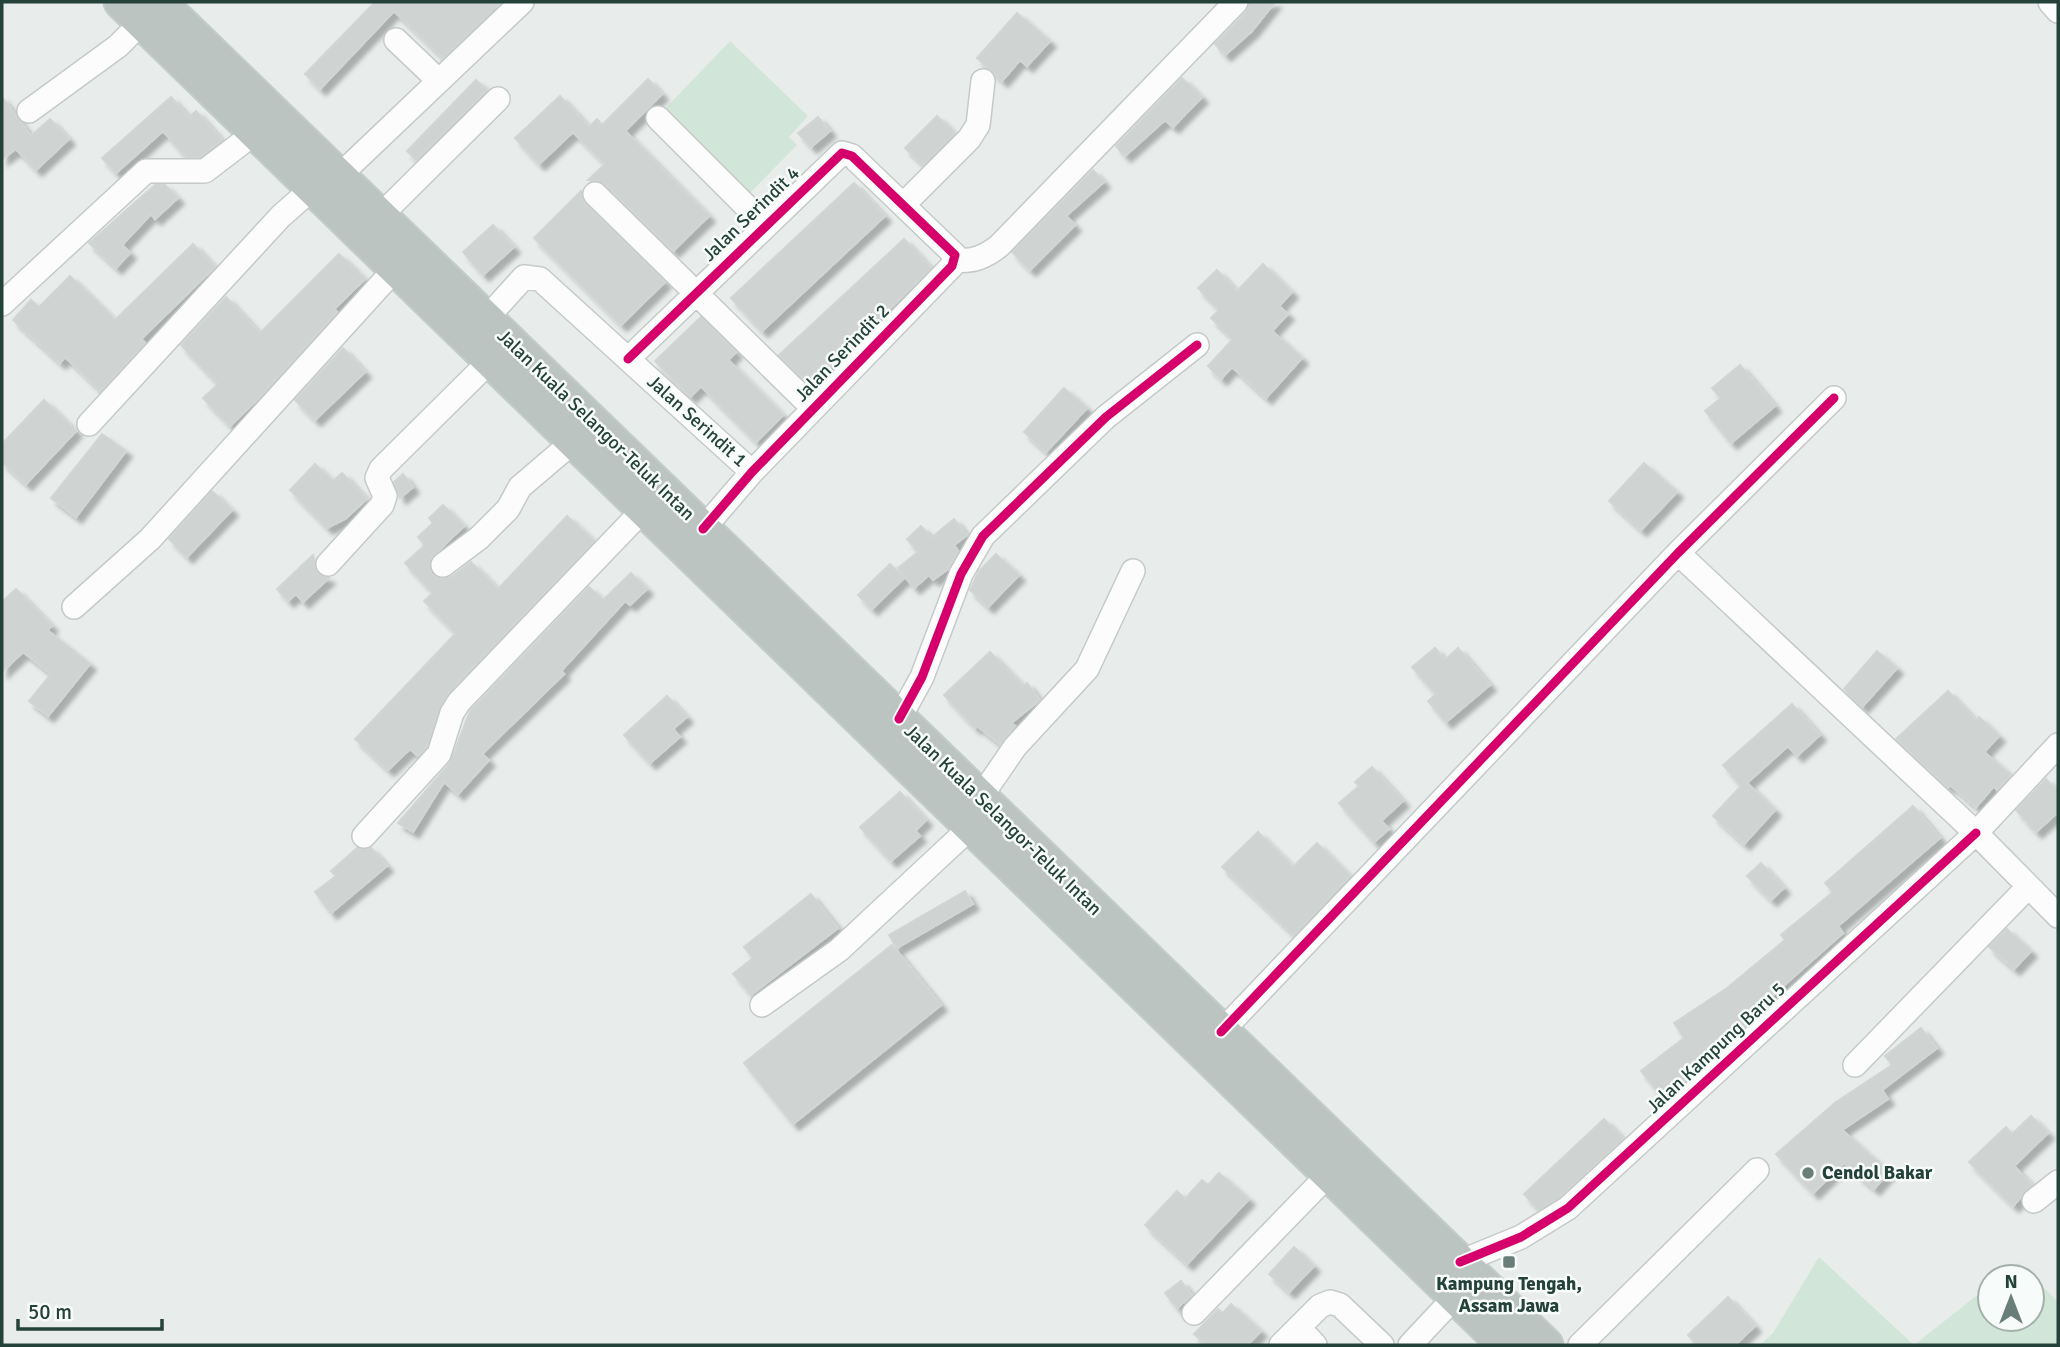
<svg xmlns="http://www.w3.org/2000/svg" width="2060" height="1347" viewBox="0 0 2060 1347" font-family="Signika,sans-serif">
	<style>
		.green { fill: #d1e6d8 }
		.building { fill: #cfd4d2; stroke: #d1d6d4; stroke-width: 2; filter: url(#shadow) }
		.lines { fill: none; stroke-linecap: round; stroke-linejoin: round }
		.minor-casing { stroke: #c5cac8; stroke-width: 26 }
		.highway-casing { stroke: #c3ccc9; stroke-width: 37 }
		.minor { stroke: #fcfcfc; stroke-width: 23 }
		.highway { stroke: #bcc4c2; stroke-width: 33 }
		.cycleway-casing { stroke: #f7fbf9; stroke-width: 13 }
		.cycleway { stroke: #d6006c; stroke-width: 9 }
		.poi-dot { fill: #697e78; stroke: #f7fbf9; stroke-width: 2.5 }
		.labels { text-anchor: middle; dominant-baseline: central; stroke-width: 5; stroke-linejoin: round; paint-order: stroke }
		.street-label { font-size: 19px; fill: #24423a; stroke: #f7fbf9 }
		.poi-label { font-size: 19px; font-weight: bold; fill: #24423a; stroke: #f7fbf9; text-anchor: start }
	</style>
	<defs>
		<filter id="shadow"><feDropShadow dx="6" dy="6" stdDeviation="2" flood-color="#0004"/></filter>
	</defs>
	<rect width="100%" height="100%" fill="#e8edeb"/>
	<path class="green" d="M 730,41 L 808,116 L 789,137 L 797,145 L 750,193 L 663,111 Z
		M 1819,1257 L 1914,1345 L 1990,1285 L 1990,1319 L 2032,1319 L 2032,1277 L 2000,1277 L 2019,1263 L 2058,1302 L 2058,1345 L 1760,1345 L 1773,1333 Z"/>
	<path class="building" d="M 375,2 L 501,2 L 443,58 L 394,11 L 320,89 L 305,74 Z
		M 1250,2 L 1275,2 L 1252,31 L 1225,55 L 1215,44 L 1246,12 Z
		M 1017,13 L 1050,41 L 1027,66 L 1020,60 L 1002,81 L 977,58 Z
		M 1182,78 L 1202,97 L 1173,127 L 1165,120 L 1125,156 L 1116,146 Z
		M 648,79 L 662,94 L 625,131 L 709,216 L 673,251 L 605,184 L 588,180 L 605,164 L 573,132 L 539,164 L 515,138 L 560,96 L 589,127 L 597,119 L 602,125 Z
		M 476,80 L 487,90 L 416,160 L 407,151 Z
		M 2,97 L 31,136 L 50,119 L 69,139 L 36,170 L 16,149 L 2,159 Z
		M 171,97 L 189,117 L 196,111 L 222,140 L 200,157 L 186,157 L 163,131 L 116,173 L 102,158 Z
		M 937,116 L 955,133 L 923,165 L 905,148 Z
		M 818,117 L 830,131 L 811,147 L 798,133 Z
		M 1093,170 L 1104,182 L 1066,216 L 1075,225 L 1030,270 L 1012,252 Z
		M 854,183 L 885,216 L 762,331 L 731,298 Z
		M 155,185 L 165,185 L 178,198 L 155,219 L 151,214 L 122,245 L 130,253 L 116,268 L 89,243 Z
		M 581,191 L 585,204 L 665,282 L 621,325 L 534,238 Z
		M 493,225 L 514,247 L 483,275 L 463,252 Z
		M 904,239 L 931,268 L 811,387 L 779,355 Z
		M 193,244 L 215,267 L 141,339 L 145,343 L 101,391 L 65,357 L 60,363 L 13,320 L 31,300 L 39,307 L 70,276 L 115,320 Z
		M 339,254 L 365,279 L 334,309 L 337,312 L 258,399 L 230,426 L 203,398 L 218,384 L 181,345 L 226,297 L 260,333 Z
		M 1263,264 L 1292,292 L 1279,306 L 1288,314 L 1272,331 L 1302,358 L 1266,398 L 1232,367 L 1221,379 L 1208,366 L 1233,339 L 1211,318 L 1219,310 L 1198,288 L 1217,270 L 1237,291 Z
		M 701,317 L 736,352 L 728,360 L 783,415 L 756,442 L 701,386 L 690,397 L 655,361 Z
		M 343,348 L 365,372 L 315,420 L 295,400 Z
		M 1740,365 L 1775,406 L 1731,443 L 1705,411 L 1721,398 L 1712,388 Z
		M 1064,388 L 1087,408 L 1046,452 L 1024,432 Z
		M 44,400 L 76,431 L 26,484 L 2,462 L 2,444 Z
		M 102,434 L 126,451 L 76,517 L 51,498 Z
		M 1644,463 L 1677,492 L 1641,530 L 1609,501 Z
		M 315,464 L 333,481 L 342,473 L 367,499 L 345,519 L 327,528 L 290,490 Z
		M 403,474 L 413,487 L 400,498 L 394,482 Z
		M 212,491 L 232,510 L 187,557 L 169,539 Z
		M 443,505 L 464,526 L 430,559 L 431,573 L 438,578 L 451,577 L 471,562 L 498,589 L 567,516 L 594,541 L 449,693 L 439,708 L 427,747 L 418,756 L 410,749 L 388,770 L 355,739 L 456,633 L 424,601 L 433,593 L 405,563 L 425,545 L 418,537 L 433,523 L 429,518 Z
		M 954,519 L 967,535 L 954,545 L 958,551 L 948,569 L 933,580 L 929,575 L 914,588 L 898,568 L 918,552 L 907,539 L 921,526 L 931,538 Z
		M 996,554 L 1019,575 L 988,607 L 970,590 L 979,571 Z
		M 313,555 L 318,574 L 329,578 L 303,602 L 296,594 L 288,601 L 277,589 Z
		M 890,564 L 904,578 L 872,609 L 858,595 Z
		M 631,573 L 647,589 L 630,605 L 625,601 L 561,671 L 564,674 L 482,754 L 489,760 L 458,794 L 444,782 L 413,832 L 398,823 L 450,763 L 470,711 L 589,587 L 603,600 Z
		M 16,589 L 52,626 L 47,630 L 90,664 L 48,716 L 29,701 L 51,674 L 23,652 L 2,672 L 2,602 Z
		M 1435,648 L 1445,660 L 1458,648 L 1490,685 L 1446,722 L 1428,701 L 1436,694 L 1412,667 Z
		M 1877,651 L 1897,668 L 1862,707 L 1844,689 Z
		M 990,652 L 1023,686 L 1027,683 L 1040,700 L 1011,723 L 1015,726 L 1000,744 L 977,726 L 975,728 L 944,695 Z
		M 1948,691 L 1976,721 L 1979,717 L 1999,736 L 1984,752 L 2011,775 L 1997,790 L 1994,786 L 1976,807 L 1950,785 L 1948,787 L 1896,739 Z
		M 667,696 L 687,717 L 673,729 L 680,737 L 650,763 L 624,735 Z
		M 1792,704 L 1820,735 L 1797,756 L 1788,746 L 1747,783 L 1775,810 L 1744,844 L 1713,816 L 1741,786 L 1723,765 Z
		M 1372,767 L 1403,801 L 1381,821 L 1389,829 L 1374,842 L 1339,803 L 1359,786 L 1355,782 Z
		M 2046,779 L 2058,792 L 2058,812 L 2036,832 L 2016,810 Z
		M 900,792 L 926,820 L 915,831 L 920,836 L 891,861 L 860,827 Z
		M 1913,806 L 1940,838 L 1838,926 L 1843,933 L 1745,1020 L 1748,1024 L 1717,1052 L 1695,1067 L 1697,1070 L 1664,1100 L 1641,1071 L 1684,1038 L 1674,1023 L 1727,988 L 1785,940 L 1781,935 L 1833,892 L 1825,883 Z
		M 1258,832 L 1293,867 L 1317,843 L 1350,876 L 1294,935 L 1222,867 Z
		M 357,848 L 371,848 L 387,866 L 331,913 L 315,892 L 336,876 L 331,871 Z
		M 1761,863 L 1784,888 L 1771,900 L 1747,876 Z
		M 965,891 L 973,904 L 897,948 L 889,935 Z
		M 811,894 L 838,928 L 751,995 L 733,974 L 753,958 L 744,947 Z
		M 2007,929 L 2031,951 L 2014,969 L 1989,947 Z
		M 892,945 L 941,1005 L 793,1124 L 744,1063 Z
		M 1921,1028 L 1937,1048 L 1882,1090 L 1888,1099 L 1842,1130 L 1889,1172 L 1874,1189 L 1844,1163 L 1813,1193 L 1776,1154 L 1836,1102 L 1892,1065 L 1885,1056 Z
		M 2031,1116 L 2048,1133 L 2014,1166 L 2032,1185 L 2013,1206 L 1969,1162 L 2006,1127 L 2012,1134 Z
		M 1604,1119 L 1623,1139 L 1560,1197 L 1539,1210 L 1524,1194 Z
		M 1219,1173 L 1249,1199 L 1187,1264 L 1145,1225 L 1177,1191 L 1185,1199 L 1202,1180 L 1208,1185 Z
		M 1294,1247 L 1314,1266 L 1289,1292 L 1269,1274 Z
		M 1181,1281 L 1192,1295 L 1177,1308 L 1165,1293 Z
		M 1728,1297 L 1755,1326 L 1735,1345 L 1697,1345 L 1688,1335 Z
		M 1231,1304 L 1261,1331 L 1247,1345 L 1206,1345 L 1194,1334 L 1218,1309 L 1223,1313 Z"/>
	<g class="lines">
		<g class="minor-casing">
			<path id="minor" d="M 2050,2 L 2058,11
				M 396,40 L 439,81
				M 29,111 L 118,46 L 142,22
				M 658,118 L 765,225
				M 339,176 L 522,2
				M 595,194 L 813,408
				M 904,204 L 969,139 L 978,125 L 983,81
				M 380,216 L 498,99
				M 955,260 C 973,262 985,257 999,246 L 1236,2
				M 2,304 L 146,171 L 205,171 L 256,132
				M 486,319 L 524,277 L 540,279 L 752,472
				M 628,359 L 842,153 L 852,156 L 955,255 L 952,266 L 752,472 L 703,529
				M 89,424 L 281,216 L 314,187
				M 1678,553 L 1976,833 L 2058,916
				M 328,564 L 382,505 L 385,496 L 377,478 L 381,469 L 491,360
				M 443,565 L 479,538 L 508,509 L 520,487 L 574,441
				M 74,607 L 150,539 L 396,268
				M 899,719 L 922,677 L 961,574 L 983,536 L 1106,417 L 1197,345
				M 980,798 L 1015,747 L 1087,669 L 1133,571
				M 364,836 L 439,754 L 452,713 L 459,702 L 644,509
				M 762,1005 L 839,950 L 971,827
				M 1221,1032 L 1678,553 L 1834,398
				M 1855,1065 L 2028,887
				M 2034,1201 L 2058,1182
				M 1460,1262 L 1521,1237 L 1568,1208 L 1976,833 L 2058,745
				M 1194,1313 L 1329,1174
				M 1299,1328 L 1315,1345
				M 1281,1345 L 1320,1306 L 1330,1302 L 1340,1305 L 1382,1345
				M 1410,1345 L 1455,1297
				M 1580,1345 L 1757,1170"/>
		</g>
		<g class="highway-casing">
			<path id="highway" d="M 121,2 L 1505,1345
				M 159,2 L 1546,1345"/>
		</g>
		<use href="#minor" class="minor"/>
		<use href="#highway" class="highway"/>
		<g class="cycleway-casing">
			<path id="cycleway" d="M 628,359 L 842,153 L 852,156 L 955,255 L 952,266 L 752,472 L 703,529
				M 899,719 L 922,677 L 961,574 L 983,536 L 1106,417 L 1197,345
				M 1221,1032 L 1678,553 L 1834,398
				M 1460,1262 L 1521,1237 L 1568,1208 L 1976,833"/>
		</g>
		<use href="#cycleway" class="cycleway"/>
	</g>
	<g class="poi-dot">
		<circle cx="1808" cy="1173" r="7"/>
		<rect x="1502" y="1255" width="14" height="14" rx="3.5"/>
	</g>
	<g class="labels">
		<g class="street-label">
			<text transform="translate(751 214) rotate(-44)">Jalan Serindit 4</text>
			<text transform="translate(842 353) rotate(-46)">Jalan Serindit 2</text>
			<text transform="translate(697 421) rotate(42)">Jalan Serindit 1</text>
			<text transform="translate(596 425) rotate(44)">Jalan Kuala Selangor-Teluk Intan</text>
			<text transform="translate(1003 820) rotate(44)">Jalan Kuala Selangor-Teluk Intan</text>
			<text transform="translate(1716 1048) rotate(-43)">Jalan Kampung Baru 5</text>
		</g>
		<g class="poi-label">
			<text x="1822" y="1173">Cendol Bakar</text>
			<text x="1509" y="1284" text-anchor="middle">Kampung Tengah,<tspan x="1509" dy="22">Assam Jawa</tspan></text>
		</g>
	</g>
	<rect width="2060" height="1347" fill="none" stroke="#24423a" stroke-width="7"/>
	<g transform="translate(2011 1298)"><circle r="33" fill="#f7fbf9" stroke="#a3b1ad" stroke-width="2"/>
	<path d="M0-5L12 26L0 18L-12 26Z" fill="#697e78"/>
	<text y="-10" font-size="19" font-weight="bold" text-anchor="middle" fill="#24423a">N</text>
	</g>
	<path d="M18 1319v10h144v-10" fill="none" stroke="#24423a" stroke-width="3.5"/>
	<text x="28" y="1319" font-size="21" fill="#24423a" stroke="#f7fbf9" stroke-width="5" paint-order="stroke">50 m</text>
</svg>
